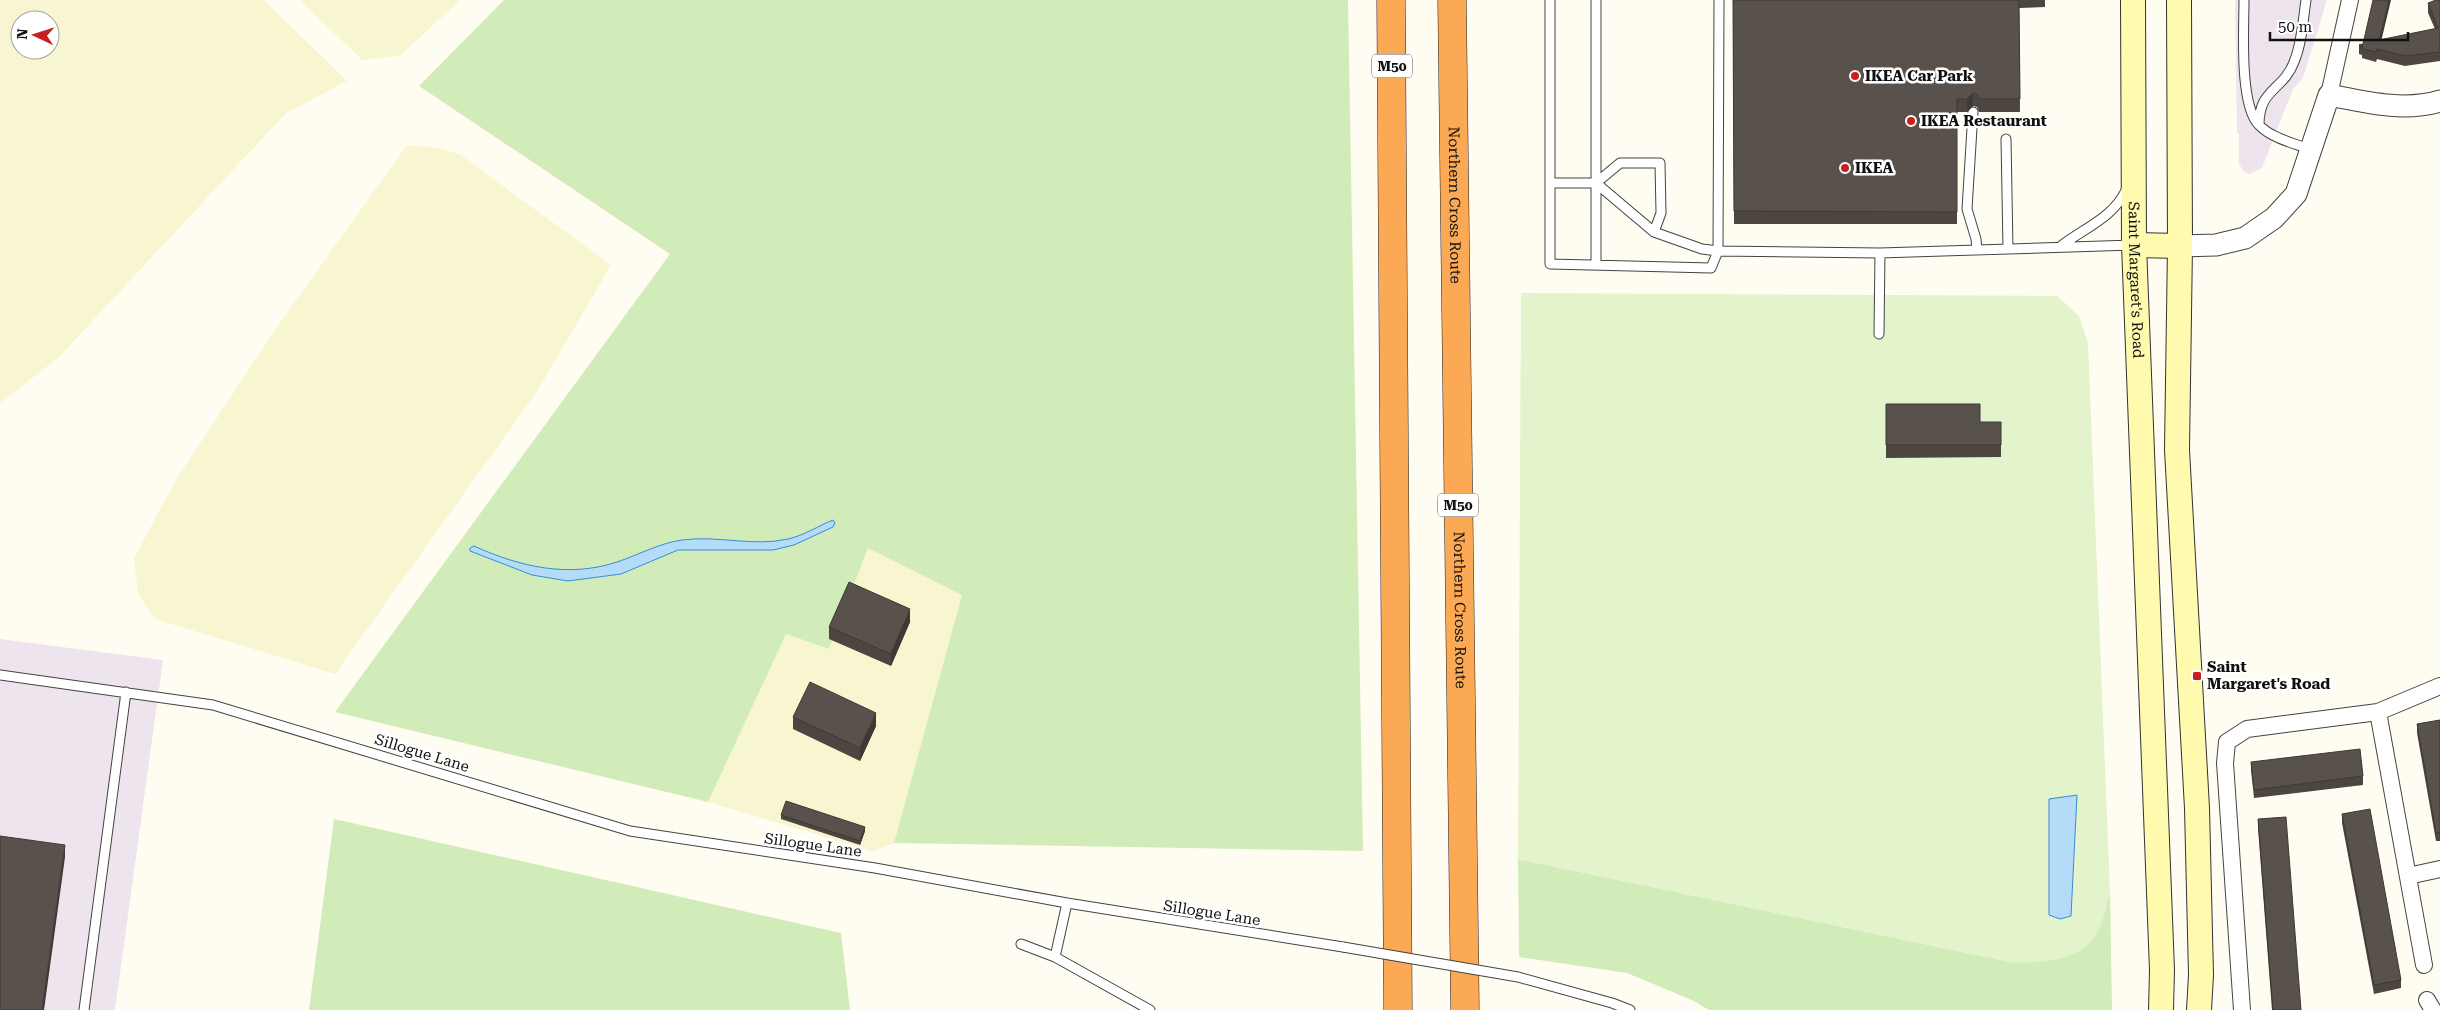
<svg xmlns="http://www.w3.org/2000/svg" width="2440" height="1010" viewBox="0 0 2440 1010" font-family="'Roboto Serif',serif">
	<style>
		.industrial { fill: #eee4ee }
		.farmland { fill: #f7f6d0; fill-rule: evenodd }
		.green { fill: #d1ecb9 }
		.pitch { fill: #e3f3cb }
		.water { fill: #b4dcf9; stroke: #368dd5 }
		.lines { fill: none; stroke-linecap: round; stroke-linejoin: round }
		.service-casing { stroke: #434343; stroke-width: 11 }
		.minor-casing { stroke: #434343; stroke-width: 18 }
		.tertiary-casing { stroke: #434343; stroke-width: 23 }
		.secondary-casing { stroke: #323232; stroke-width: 26 }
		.motorway-casing { stroke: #212121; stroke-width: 29 }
		.service { stroke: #fff; stroke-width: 9 }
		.minor { stroke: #fff; stroke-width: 16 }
		.tertiary { stroke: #fff; stroke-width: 21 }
		.secondary { stroke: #fffaad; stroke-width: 24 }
		.motorway { stroke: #fba954; stroke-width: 28 }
		.service-bridge-casing { stroke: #434343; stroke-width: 11; stroke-linecap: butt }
		.service-bridge { stroke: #fff; stroke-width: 9 }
		.wall { fill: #4d4640 }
		.shaded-wall { fill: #3e3934 }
		.building { fill: #59514b; stroke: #3e3934 }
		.poi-dot { fill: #c81f1f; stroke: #fff; stroke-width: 2 }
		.labels { text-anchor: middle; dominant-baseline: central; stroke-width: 5; stroke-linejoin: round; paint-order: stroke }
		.shield { fill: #fff; stroke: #585858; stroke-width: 1 }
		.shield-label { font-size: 14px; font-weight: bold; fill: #101010 }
		.poi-label { font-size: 15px; font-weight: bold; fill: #101010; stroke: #fff; text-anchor: start }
		.street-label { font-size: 15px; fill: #101010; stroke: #fff }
	</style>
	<rect width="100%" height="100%" fill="#fffdf2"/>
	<path class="industrial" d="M 2235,0 L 2327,0 L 2303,78 L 2293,89 L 2262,168 L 2250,174 L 2244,172 L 2239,164 L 2239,134 L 2237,133 Z
		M 0,639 L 163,660 L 115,1010 L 0,1010 Z"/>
	<path class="farmland" d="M 0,0 L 264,0 L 347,81 L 286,113 L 58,358 L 0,403 ZM 20,20 L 50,20 L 50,50 L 20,50 Z
		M 300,0 L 460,0 L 400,56 L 362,60 Z
		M 407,145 L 440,148 L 461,155 L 611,265 L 538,390 L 335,674 L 155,619 L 138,594 L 134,558 L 177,478 L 277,327 Z
		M 867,547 L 962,595 L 894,843 L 872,851 L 708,802 L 786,633 L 829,649 Z"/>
	<path class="green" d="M 504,0 L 1348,0 L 1363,851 L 894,843 L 962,595 L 868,548 L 829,649 L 786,634 L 708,802 L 335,712 L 670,254 L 419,86 Z
		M 334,819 L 841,933 L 850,1010 L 309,1010 Z
		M 1518,859 L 2015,963 L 2100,927 L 2110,892 L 2112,1010 L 1709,1010 L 1694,1001 L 1627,973 L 1519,957 Z"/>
	<path class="pitch" d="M 1521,293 L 2057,296 L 2079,316 L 2088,343 L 2110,892 C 2107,903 2105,916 2100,927 C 2083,963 2050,961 2015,963 L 1518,859 Z"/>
	<path class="water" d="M 833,520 L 835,523 L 833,527 L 794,545 L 773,550 L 678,550 L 621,574 L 568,581 L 532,575 L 470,551 L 470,548 L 474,546 C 520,567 569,578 617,562 C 638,555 660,543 682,540 C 717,535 753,547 788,539 C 805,535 818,526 833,520 Z
		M 2077,795 L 2071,916 L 2060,919 L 2049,915 L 2049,799 Z"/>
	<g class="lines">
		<g class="service-casing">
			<path id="service" d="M 1550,0 L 1550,264 L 1711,268 L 1718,251 L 1880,253 L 2133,245
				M 2244,0 C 2244,28 2239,105 2259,125 C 2271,138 2294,143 2311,150
				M 1973,112 L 1967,209 L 1976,239 L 1977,250
				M 2259,125 C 2259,88 2283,91 2294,62 C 2302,43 2303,20 2306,0
				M 2006,139 L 2008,249
				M 1551,183 L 1596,183 L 1654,232 L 1702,249 L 1718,251 L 1719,0
				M 1596,183 L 1620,163 L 1660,163 L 1661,213 L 1654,232
				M 2061,246 C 2084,228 2115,217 2127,188
				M 1596,265 L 1596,0
				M 1879,334 L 1880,253
				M 0,675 L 213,705 L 630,831 L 875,868 L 1067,903 L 1343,947
				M 1021,944 L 1055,957 L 1150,1010
				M 1055,957 L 1067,903
				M 1518,977 L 1612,1003 L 1630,1010
				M 84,1010 L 126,692"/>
		</g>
		<g class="minor-casing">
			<path id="minor" d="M 2329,95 L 2350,0
				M 2378,712 L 2424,965
				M 2408,876 L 2440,869
				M 2427,1000 L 2433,1010
				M 2242,1010 L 2225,763 L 2227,742 L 2247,729 L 2378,712 L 2440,686"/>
		</g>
		<g class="tertiary-casing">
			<path id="tertiary" d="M 2180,246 L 2216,245 L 2245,238 L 2274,218 L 2296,194 L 2329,95 C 2365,102 2404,112 2440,101"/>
		</g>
		<g class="secondary-casing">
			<g id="secondary">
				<path id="s1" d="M 2133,0 L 2134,245 L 2162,970 L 2161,1010"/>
				<path d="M 2179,0 L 2180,246 L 2177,450 L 2197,808 L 2201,975 L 2199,1010"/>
				<path d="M 2134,245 L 2180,246"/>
			</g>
		</g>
		<g class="motorway-casing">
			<g id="motorway">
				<path d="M 1391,0 L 1398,1010"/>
				<path id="s2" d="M 1452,0 L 1465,1010"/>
			</g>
		</g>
		<use href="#service" class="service"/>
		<use href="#minor" class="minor"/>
		<use href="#tertiary" class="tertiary"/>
		<use href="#secondary" class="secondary"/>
		<use href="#motorway" class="motorway"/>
		<g class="service-bridge-casing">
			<path id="service-bridge" d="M 1343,947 L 1518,977"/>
		</g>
		<use href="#service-bridge" class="service-bridge"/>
	</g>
	<path class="wall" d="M 1733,0 L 2045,0 L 2045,7 L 2019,8 L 2020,112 L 1979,112 L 1977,107 L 1973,106 L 1967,112 L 1957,112 L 1957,224 L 1734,224 Z
		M 2440,0 L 2440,61 L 2405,66 L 2377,59 L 2376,62 L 2362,58 L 2362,55 L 2359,54 L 2359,45 L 2435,29 L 2428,13 L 2428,3 Z
		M 1886,404 L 1980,422 L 2001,422 L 2001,457 L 1886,458 Z
		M 910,622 L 891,666 L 829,639 L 829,627 Z
		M 793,717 L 876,726 L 860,761 L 793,729 Z
		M 2440,720 L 2440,841 L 2436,841 L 2417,733 L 2417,724 Z
		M 2251,762 L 2363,776 L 2363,785 L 2254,798 L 2251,770 Z
		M 2342,814 L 2401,980 L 2401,988 L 2374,994 L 2342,823 Z
		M 781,815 L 865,831 L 860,845 L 781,819 Z
		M 2258,819 L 2301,1010 L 2272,1010 L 2258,828 Z"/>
	<path class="shaded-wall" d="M 2389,0 L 2391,0 L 2379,50 L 2379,40 Z
		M 1973,93 L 1973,106 L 1967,112 L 1967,99 Z
		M 910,609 L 910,622 L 891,666 L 891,654 Z
		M 876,713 L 876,726 L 860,761 L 860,748 Z
		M 865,827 L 865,831 L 860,845 L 860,841 Z
		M 65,845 L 65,857 L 44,1010 L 42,1010 Z"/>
	<path class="building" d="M 1733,0 L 2019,0 L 2020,99 L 1979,99 L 1977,95 L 1973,93 L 1967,99 L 1957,99 L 1957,212 L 1734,211 Z
		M 2373,0 L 2389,0 L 2379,40 L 2438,28 L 2428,3 L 2436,0 L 2440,0 L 2440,52 L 2405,56 L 2377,49 L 2376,52 L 2362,49 L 2363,46 L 2359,45 L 2363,44 Z
		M 1886,404 L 1980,404 L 1980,422 L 2001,422 L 2001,445 L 1886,445 Z
		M 849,582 L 910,609 L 891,654 L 829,627 Z
		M 810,682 L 876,713 L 860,748 L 793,717 Z
		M 2440,720 L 2440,832 L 2436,833 L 2417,724 Z
		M 2360,749 L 2363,776 L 2254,790 L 2251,762 Z
		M 786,801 L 865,827 L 860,841 L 781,815 Z
		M 2370,809 L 2401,980 L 2374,985 L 2342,814 Z
		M 2286,817 L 2301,1010 L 2273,1010 L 2258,819 Z
		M 0,836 L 65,845 L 42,1010 L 0,1010 Z"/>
	<g class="poi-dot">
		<circle cx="1855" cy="76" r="5"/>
		<circle cx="1911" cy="121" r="5"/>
		<circle cx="1845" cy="168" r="5"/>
		<rect x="2192" y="671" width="10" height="10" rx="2.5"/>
	</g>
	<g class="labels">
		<g class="shield">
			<rect x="1372" y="54.5" width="40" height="23" rx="4"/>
			<rect x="1438" y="493.5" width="40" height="23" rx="4"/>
		</g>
		<g class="shield-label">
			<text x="1392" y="66">M50</text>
			<text x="1458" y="505">M50</text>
		</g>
		<g class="poi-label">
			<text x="1865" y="76">IKEA Car Park</text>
			<text x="1921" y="121">IKEA Restaurant</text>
			<text x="1855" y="168">IKEA</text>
			<text x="2207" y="667">Saint<tspan x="2207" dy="17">Margaret's Road</tspan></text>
		</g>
		<g class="street-label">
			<text stroke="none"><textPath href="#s2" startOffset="205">Northern Cross Route</textPath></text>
			<text stroke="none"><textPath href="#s1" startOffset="280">Saint Margaret's Road</textPath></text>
			<text stroke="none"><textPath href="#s2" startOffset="610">Northern Cross Route</textPath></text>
			<text transform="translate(422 753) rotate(17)">Sillogue Lane</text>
			<text transform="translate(813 845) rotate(8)">Sillogue Lane</text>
			<text transform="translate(1212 913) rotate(9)">Sillogue Lane</text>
		</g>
	</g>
	<g transform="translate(35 35) rotate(274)"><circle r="24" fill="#ffffff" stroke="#9f9f9f"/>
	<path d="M0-4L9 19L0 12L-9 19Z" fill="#c81f1f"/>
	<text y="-8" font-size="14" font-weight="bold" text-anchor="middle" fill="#101010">N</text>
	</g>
	<path d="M2270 32v8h138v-8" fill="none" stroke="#101010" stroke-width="2.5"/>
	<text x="2278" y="32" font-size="15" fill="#101010" stroke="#ffffff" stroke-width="4" paint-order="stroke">50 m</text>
</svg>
